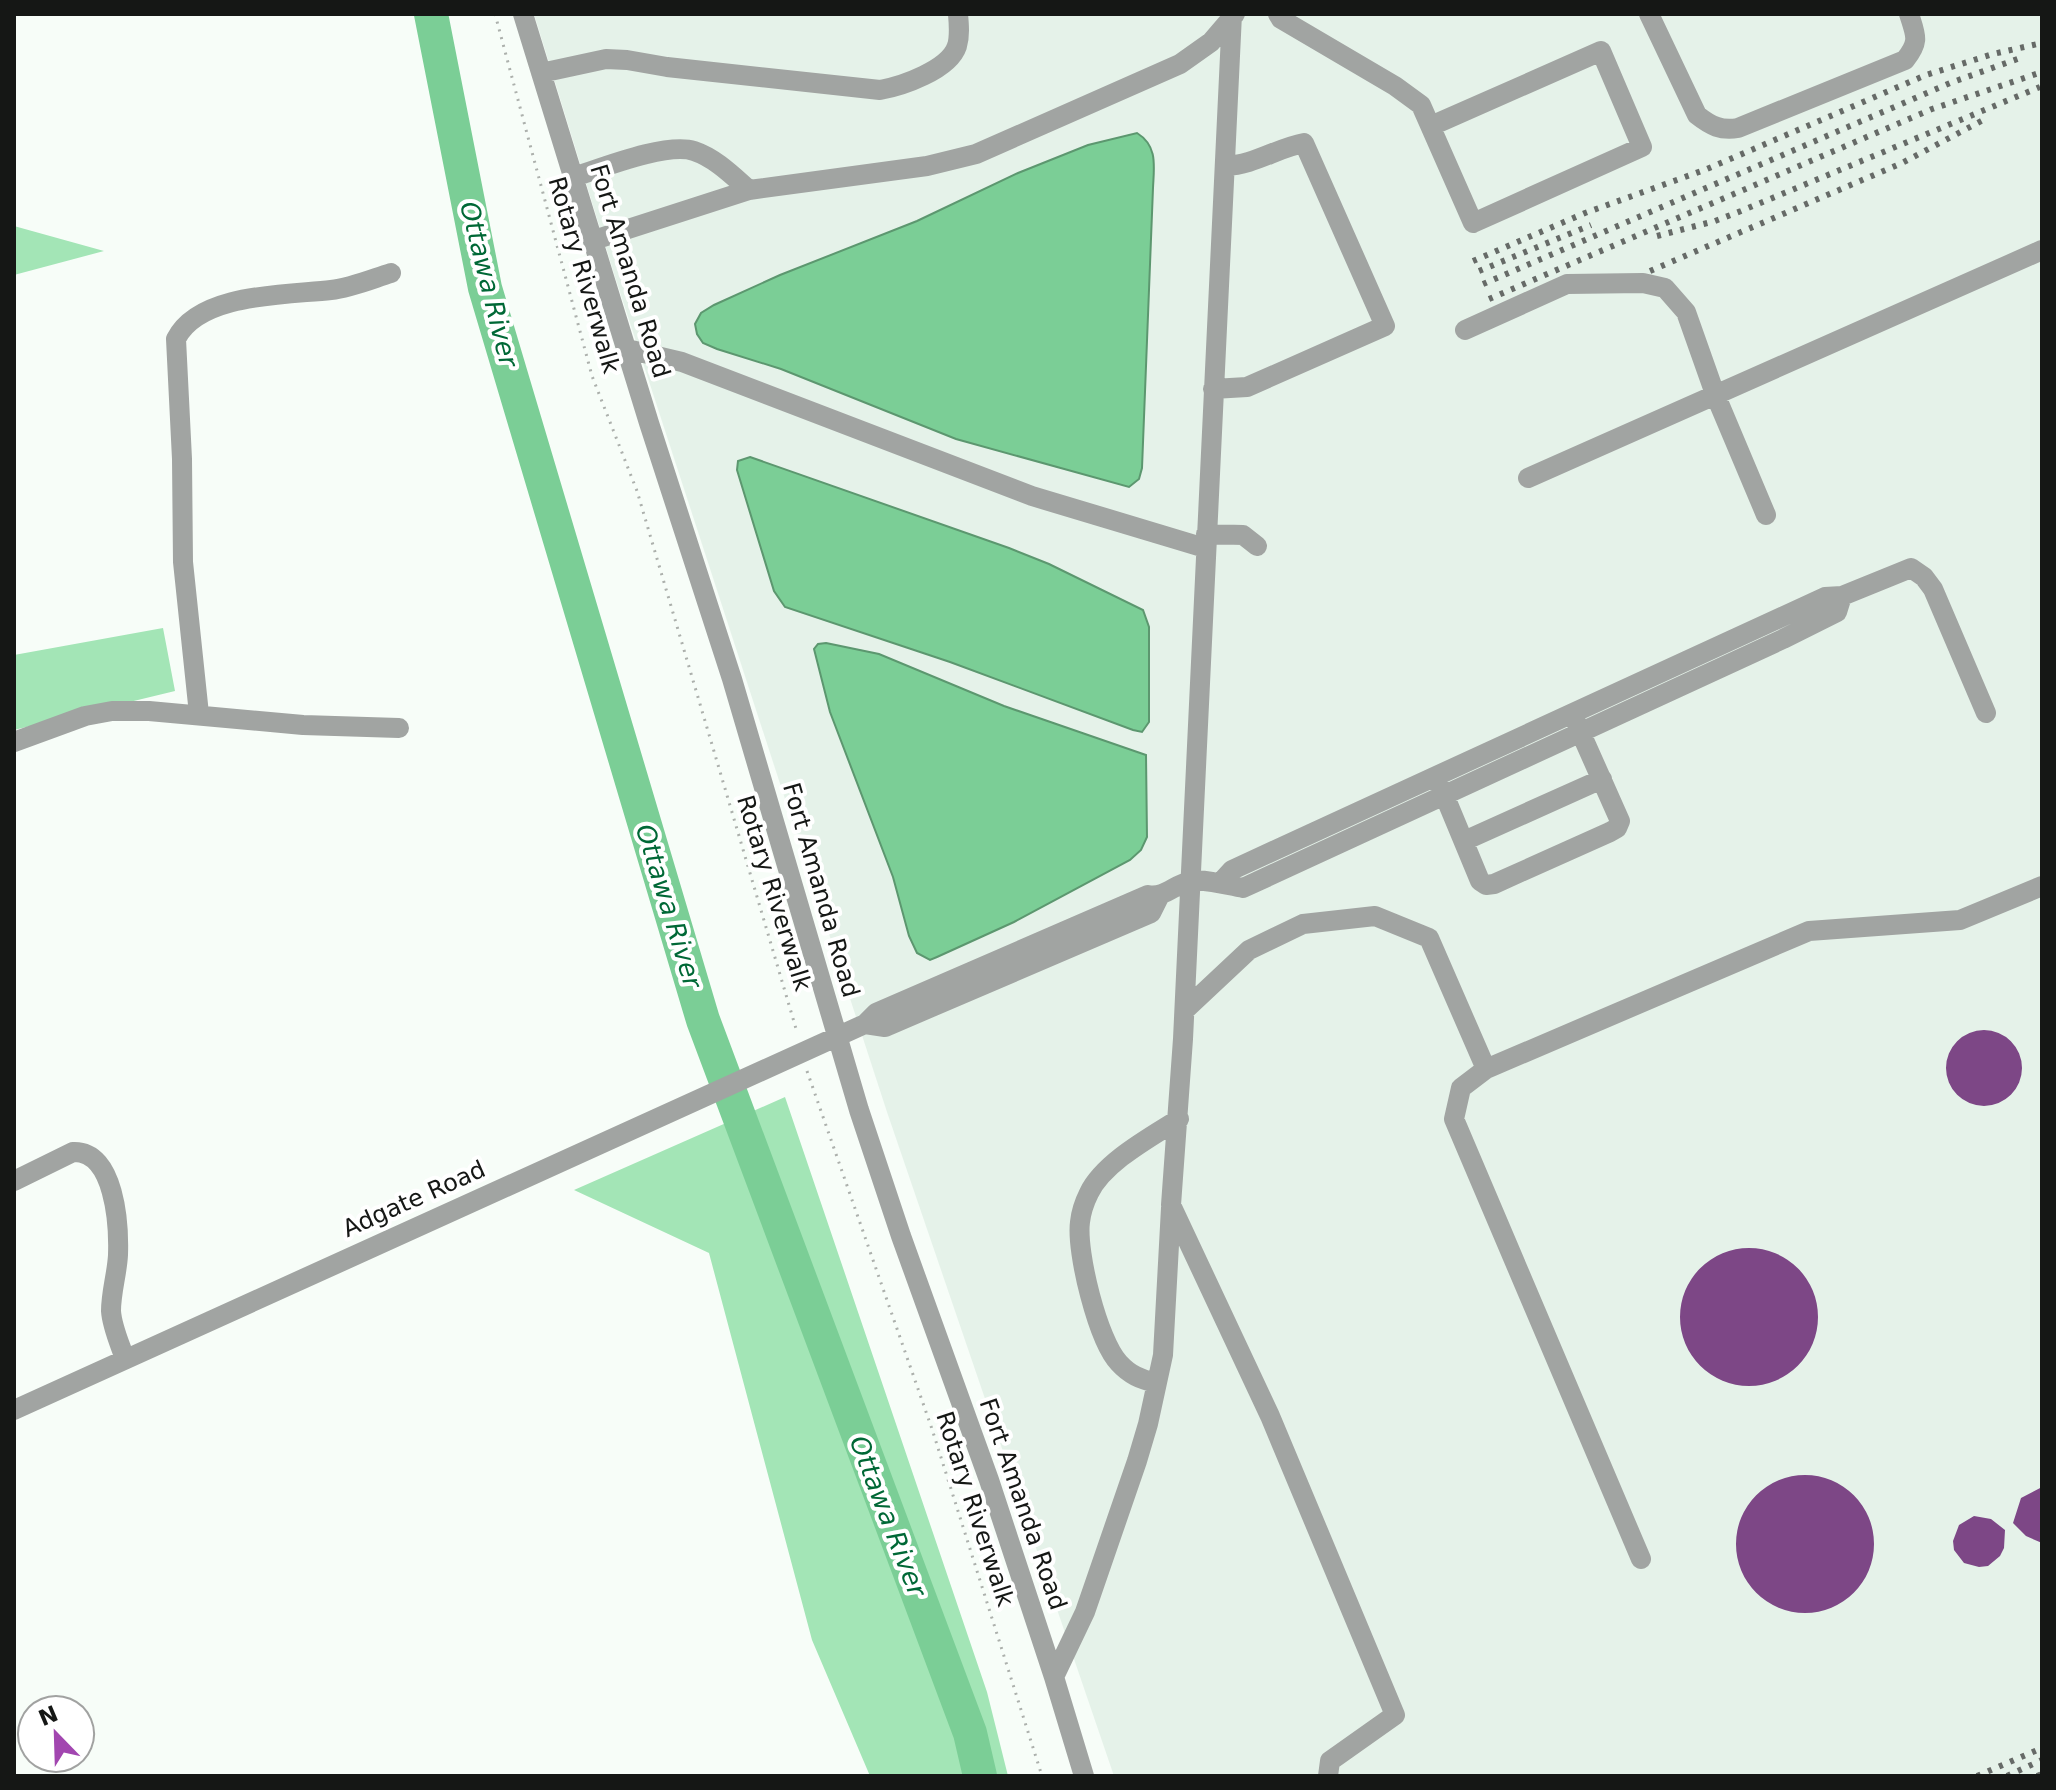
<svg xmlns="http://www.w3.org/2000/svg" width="2056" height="1790" viewBox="0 0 2056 1790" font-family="'DejaVu Sans',sans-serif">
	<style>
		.built { fill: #e5f2e9 }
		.green { fill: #a3e5b6 }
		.water { fill: #7bce96; stroke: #5c976f; stroke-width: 2 }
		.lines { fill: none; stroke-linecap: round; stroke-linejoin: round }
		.river { stroke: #7bce96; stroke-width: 34 }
		.building { fill: #7d4786 }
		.path { stroke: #acb0ac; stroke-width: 3; stroke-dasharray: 2 6; stroke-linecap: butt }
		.minor { stroke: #a1a4a2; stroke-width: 20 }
		.rail { stroke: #666a67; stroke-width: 6; stroke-dasharray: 4 8; stroke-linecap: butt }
		.labels { text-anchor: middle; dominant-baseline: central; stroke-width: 8; stroke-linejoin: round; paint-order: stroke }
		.street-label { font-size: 24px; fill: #151715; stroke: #fff }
		.water-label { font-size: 26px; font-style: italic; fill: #006836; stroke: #fff }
	</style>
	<rect width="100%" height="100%" fill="#f7fdf8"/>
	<path class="built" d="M 534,14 L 2042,14 L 2042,1776 L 1114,1776 L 887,1112 L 615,277 Z"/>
	<path class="green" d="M 14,226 L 104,251 L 14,275 Z
		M 163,628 L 175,691 L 14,730 L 14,655 Z
		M 785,1097 L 987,1692 L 1008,1776 L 870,1776 L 812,1640 L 709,1253 L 574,1190 Z"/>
	<path class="water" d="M 1137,133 C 1158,146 1154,166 1153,188 L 1142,468 L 1139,479 L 1129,487 L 956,439 L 781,369 L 717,349 L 703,343 L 697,334 L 695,324 L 701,313 L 714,305 L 780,275 L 917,221 L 1018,173 L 1088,145 Z
		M 750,457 L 1009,548 L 1049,564 L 1143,610 L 1149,627 L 1149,722 L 1142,732 L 1133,730 L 950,662 L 785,607 L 774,591 L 737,470 L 738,461 Z
		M 826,643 L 879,654 L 1004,706 L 1146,755 L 1147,837 L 1141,850 L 1130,860 L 1014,922 L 937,957 L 930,960 L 917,953 L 909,936 L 893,877 L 830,712 L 814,649 L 818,644 Z"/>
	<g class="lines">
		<path class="river" d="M 431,14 L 485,288 L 703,1020 L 970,1733 L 980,1776"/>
	</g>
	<path class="building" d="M1946 1068a38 38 0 1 1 76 0a38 38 0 1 1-76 0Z
		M1680 1317a69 69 0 1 1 138 0a69 69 0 1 1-138 0Z
		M1736 1544a69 69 0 1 1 138 0a69 69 0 1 1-138 0Z
		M 2042,1487 L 2042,1543 L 2026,1536 L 2013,1523 L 2021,1498 Z
		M 1974,1516 L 1991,1519 L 2005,1530 L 2004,1548 L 2000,1556 L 1988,1566 L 1979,1567 L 1964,1563 L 1954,1550 L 1953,1541 L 1959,1525 Z"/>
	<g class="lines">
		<path class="path" d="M 495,14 L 592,376 L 637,491 L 797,1032
			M 807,1071 L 932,1429 L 1042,1776"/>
		<path class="minor" d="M 523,14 L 649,423 L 732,679 L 859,1110 L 901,1236 L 989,1480 L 1054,1677 L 1084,1776
			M 1232,14 L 1183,1039 L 1171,1205 L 1270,1416 L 1395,1715 L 1330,1761 L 1328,1776
			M 1278,14 L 1281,19 L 1395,86 L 1421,105 L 1473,223 L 1642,147 L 1601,51 L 1431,126
			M 1649,14 L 1697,115 C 1711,126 1721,131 1738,128 L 1905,60 C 1920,41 1916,36 1909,14
			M 541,73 L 606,59 L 627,60 L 667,67 L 880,90 C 902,86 949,70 957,46 C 960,36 959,25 958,14
			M 574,177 C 602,168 667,142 694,151 C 715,158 732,175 749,190
			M 594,240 L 749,190 L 927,166 L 976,154 L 1180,64 L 1211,42 L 1235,14
			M 1465,330 L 1567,284 L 1643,283 L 1665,288 L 1686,312 L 1715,394 L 1766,515
			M 627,349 L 682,362 L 1032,496 L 1205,548
			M 1213,389 L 1247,387 L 1385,326 L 1304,143 C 1277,148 1254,165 1226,166
			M 1528,478 L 2042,250
			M 1206,534 L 1243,535 L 1257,546
			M 199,714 L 183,562 L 182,459 L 176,339 C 199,293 286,295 331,290 C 351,288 372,279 391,273
			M 14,742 L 85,716 L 112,711 L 149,711 L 303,725 L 399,728
			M 1441,787 L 1480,881 L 1486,885 L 1494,884 L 1610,832 L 1617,828 L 1620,821 L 1576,722
			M 1464,841 L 1602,779
			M 1221,882 L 1232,870 L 1825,597 L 1842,596 L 1911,568 L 1924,577 L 1933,589 L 1986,713
			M 1185,1010 L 1249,950 L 1303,924 L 1375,916 L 1429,938 L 1486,1069 L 1809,931 L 1960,920 L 2042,886
			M 865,1024 L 885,1027 L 1151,913 L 1159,897
			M 1486,1069 L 1461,1088 L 1454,1119 L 1641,1559
			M 14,1181 L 73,1152 C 115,1150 119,1225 118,1255 C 117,1274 111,1292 111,1311 C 112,1327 120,1344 125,1359
			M 1156,1383 C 1140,1379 1130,1375 1119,1363 C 1098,1341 1076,1252 1080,1222 C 1081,1213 1085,1201 1089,1193 C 1104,1162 1151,1137 1179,1119
			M 14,1410 L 865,1024 L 876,1013 L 1148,895 C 1166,898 1174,884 1191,881 C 1206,879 1228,885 1243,888 L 1783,639 L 1837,612 L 1842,596
			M 1054,1677 L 1085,1612 L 1137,1461 L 1148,1424 L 1163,1355 L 1171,1208"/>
		<path class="rail" d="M 1657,236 L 1715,221 L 1741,211 L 2040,87
			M 1473,261 L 1585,213 L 1707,169 L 1926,75 L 1993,54 L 2042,43
			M 1479,271 L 1591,225
			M 1650,271 L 1902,163 L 1987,118
			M 1483,284 L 1950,83 L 2023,57
			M 1489,299 L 1932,109 L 2042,72
			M 1977,1776 L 2042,1748
			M 2007,1776 L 2042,1760
			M 2037,1776 L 2042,1774"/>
	</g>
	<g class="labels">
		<g class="street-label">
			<text transform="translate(630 271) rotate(73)">Fort Amanda Road</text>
			<text transform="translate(584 275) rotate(74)">Rotary Riverwalk</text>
			<text transform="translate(821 890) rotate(74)">Fort Amanda Road</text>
			<text transform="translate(774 893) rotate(73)">Rotary Riverwalk</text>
			<text transform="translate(414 1199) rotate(-24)">Adgate Road</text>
			<text transform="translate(1023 1504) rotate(71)">Fort Amanda Road</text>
			<text transform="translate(975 1509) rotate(72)">Rotary Riverwalk</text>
		</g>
		<g class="water-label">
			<text transform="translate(489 284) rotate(76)">Ottawa River</text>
			<text transform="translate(669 906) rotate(73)">Ottawa River</text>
			<text transform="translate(888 1516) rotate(69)">Ottawa River</text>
		</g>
	</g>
	<rect width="2056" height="1790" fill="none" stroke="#151715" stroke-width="32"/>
	<g transform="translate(56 1734) rotate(337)"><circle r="38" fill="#ffffff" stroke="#a1a2a1" stroke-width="2"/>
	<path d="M0-6L14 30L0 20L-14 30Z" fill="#a246b0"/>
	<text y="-12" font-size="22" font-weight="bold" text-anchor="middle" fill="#151715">N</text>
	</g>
</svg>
